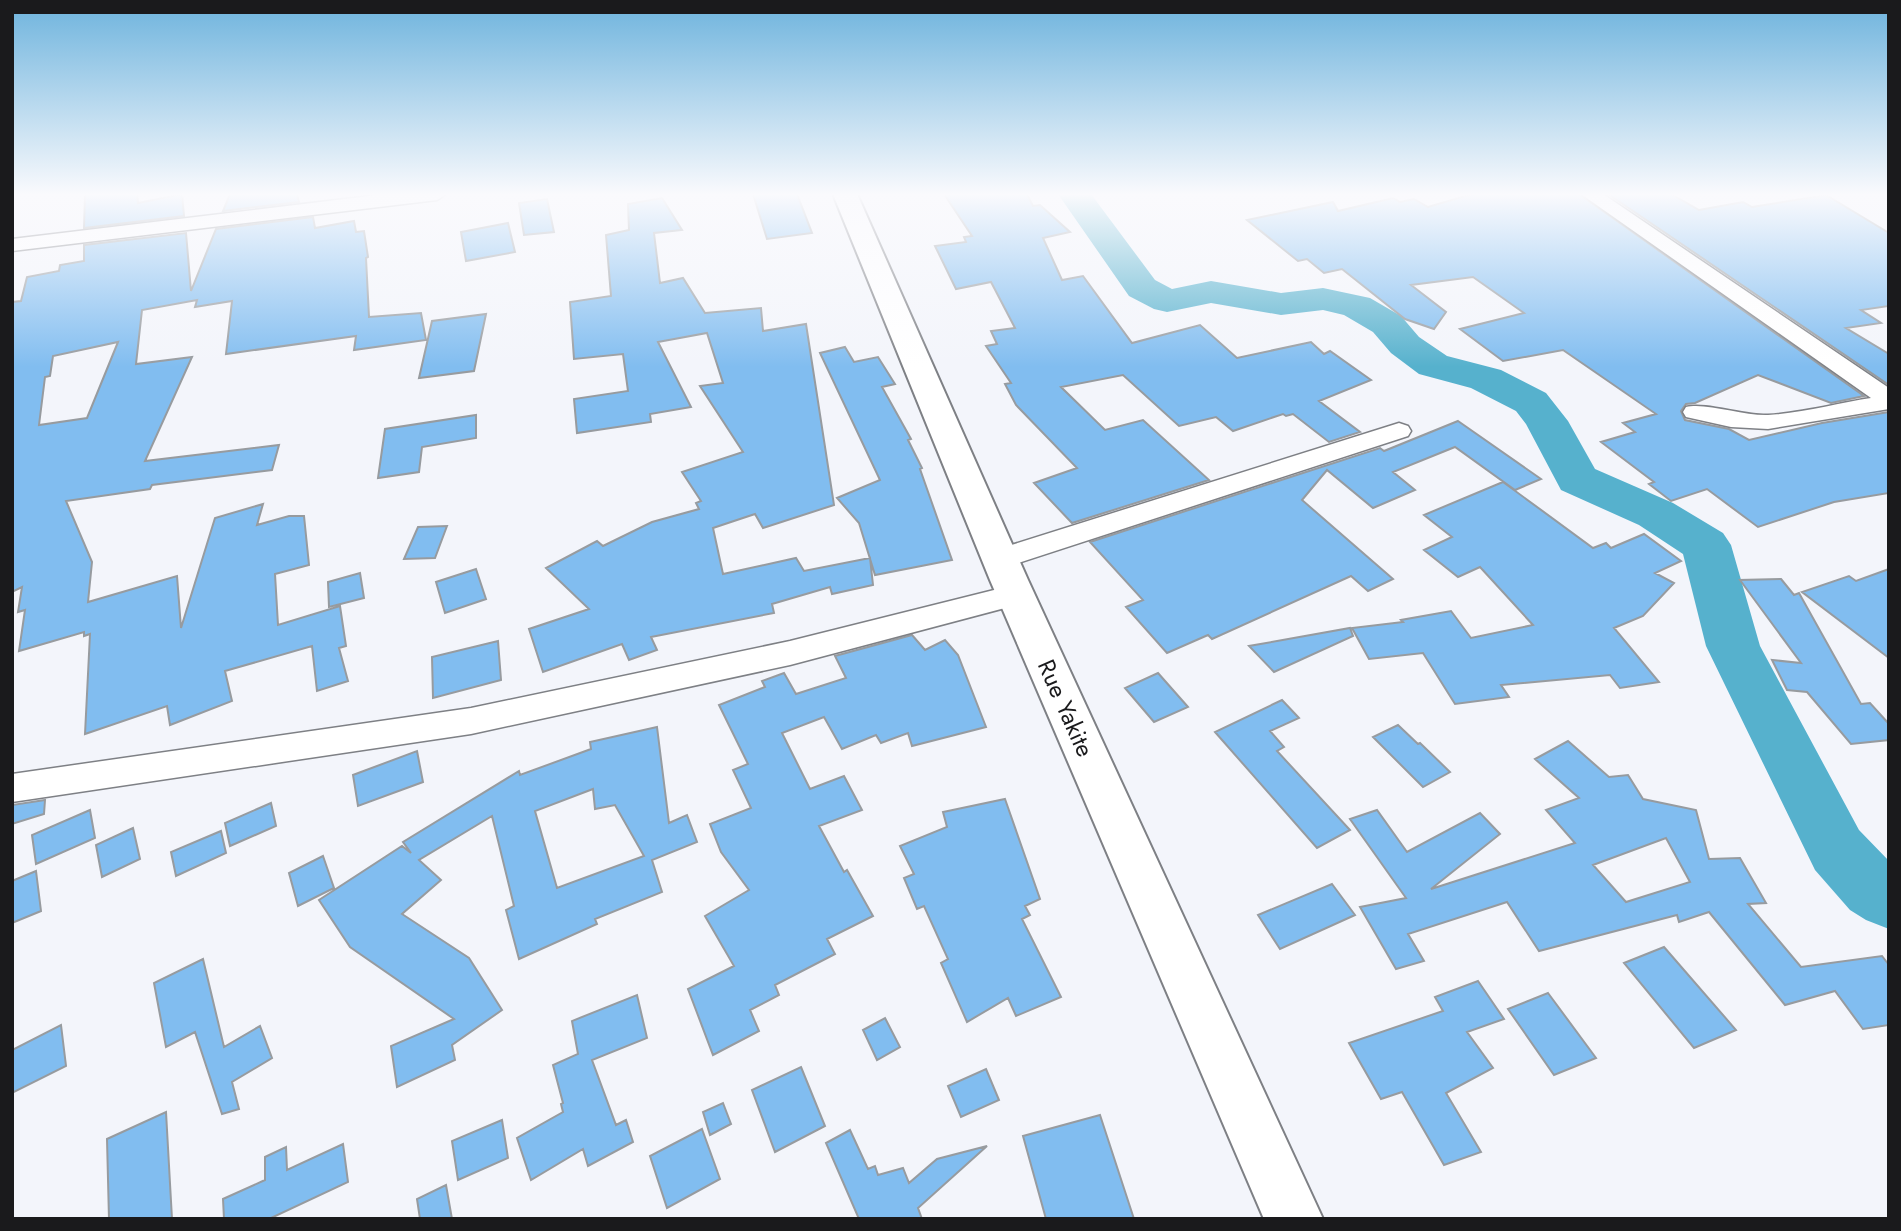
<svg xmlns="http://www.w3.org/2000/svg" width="1901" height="1231" viewBox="0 0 1901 1231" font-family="Jost,sans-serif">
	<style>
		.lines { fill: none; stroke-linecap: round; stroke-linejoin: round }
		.river { fill: #56b1cd; fill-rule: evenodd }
		.building { fill: #81bdf0; stroke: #979b9f; stroke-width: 2; fill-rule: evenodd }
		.minor-casing { stroke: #7e8085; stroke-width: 3 }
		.major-casing { stroke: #7e8085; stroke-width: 4 }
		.minor { fill: #fff; fill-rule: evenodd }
		.major { fill: #fff; fill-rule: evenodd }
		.labels { text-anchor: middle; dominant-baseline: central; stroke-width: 6; stroke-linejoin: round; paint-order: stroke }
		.street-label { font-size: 24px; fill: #1a1a1c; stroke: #fff }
	</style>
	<rect width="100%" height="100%" fill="#f3f5fb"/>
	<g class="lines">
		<path class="river" d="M 1058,194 L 1091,194 L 1155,280 L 1172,289 L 1211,281 L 1281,293 L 1323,288 L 1370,298 L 1401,316 L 1419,337 L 1447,356 L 1501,370 L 1546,393 L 1568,421 L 1595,469 L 1673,503 L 1723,533 L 1731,545 L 1760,646 L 1859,830 L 1889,861 L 1889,929 L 1866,920 L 1850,910 L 1815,870 L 1706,646 L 1683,554 L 1639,525 L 1561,490 L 1526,424 L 1516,411 L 1471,388 L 1419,374 L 1391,353 L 1373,332 L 1344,315 L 1323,310 L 1281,315 L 1211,303 L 1167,312 L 1154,309 L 1129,296 Z"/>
	</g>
	<path class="building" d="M 85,194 L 137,194 L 138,203 L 182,194 L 184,216 L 84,228 Z
		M 230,194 L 297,194 L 299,202 L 223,211 Z
		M 753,194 L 797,194 L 812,233 L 767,239 Z
		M 944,194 L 1027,194 L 1033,206 L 1040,205 L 1070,232 L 1043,238 L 1062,280 L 1083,276 L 1132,343 L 1200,325 L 1237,358 L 1311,342 L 1324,354 L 1330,351 L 1371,380 L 1319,401 L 1360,432 L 1329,442 L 1293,414 L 1286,416 L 1283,414 L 1233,431 L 1216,417 L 1179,426 L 1123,375 L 1061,387 L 1105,430 L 1143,420 L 1209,480 L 1072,523 L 1034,483 L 1077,468 L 1016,405 L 1005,384 L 1011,383 L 986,346 L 997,344 L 991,331 L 1015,328 L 991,282 L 956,289 L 935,246 L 966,242 L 964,237 L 972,236 Z
		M 1472,194 L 1579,194 L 1864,396 L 1831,403 L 1758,375 L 1695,403 L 1686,404 L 1681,411 L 1685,420 L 1729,429 L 1749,440 L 1822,423 L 1889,412 L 1889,493 L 1834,502 L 1758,527 L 1707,489 L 1671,501 L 1649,484 L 1654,482 L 1601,442 L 1635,432 L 1623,423 L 1656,414 L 1563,350 L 1503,361 L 1460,329 L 1524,313 L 1473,277 L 1411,285 L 1446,312 L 1434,329 L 1405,319 L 1342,269 L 1324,273 L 1307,259 L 1298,261 L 1247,220 L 1333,202 L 1338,211 L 1393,198 L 1400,202 L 1414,199 L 1428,207 Z
		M 1608,194 L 1671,194 L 1699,210 L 1743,202 L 1752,207 L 1826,195 L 1889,233 L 1889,306 L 1861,310 L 1881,323 L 1846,328 L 1889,354 L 1889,385 Z
		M 662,198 L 682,230 L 654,233 L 660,283 L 683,278 L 705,313 L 761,308 L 763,331 L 806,324 L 834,505 L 763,528 L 755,514 L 713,528 L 723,574 L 796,558 L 804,571 L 870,558 L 873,585 L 832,594 L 830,587 L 772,604 L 774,613 L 651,637 L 657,650 L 629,660 L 622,644 L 543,672 L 529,629 L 589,609 L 546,568 L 597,541 L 603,546 L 652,522 L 699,509 L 696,503 L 701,501 L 682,472 L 743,452 L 700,386 L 723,383 L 707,333 L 658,342 L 691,407 L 650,414 L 651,422 L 577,433 L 574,399 L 628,391 L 623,354 L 574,359 L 570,302 L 611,296 L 606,235 L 629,230 L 628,204 Z
		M 547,199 L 554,232 L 524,235 L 519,203 Z
		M 313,217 L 315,228 L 354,221 L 356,232 L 364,231 L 368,257 L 366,258 L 369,317 L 421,313 L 426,340 L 354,350 L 356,336 L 226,354 L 232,301 L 195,307 L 197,300 L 142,310 L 136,364 L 192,357 L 145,461 L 279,445 L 272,470 L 152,485 L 150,489 L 66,501 L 92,562 L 88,602 L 177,576 L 181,628 L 215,518 L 263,504 L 257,525 L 289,516 L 304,516 L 309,565 L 275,574 L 278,625 L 340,606 L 346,646 L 339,648 L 348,681 L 317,691 L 312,646 L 225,671 L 232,701 L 170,725 L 167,706 L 85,734 L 90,634 L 84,636 L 84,632 L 19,651 L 25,610 L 18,612 L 22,587 L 12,592 L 12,302 L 21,301 L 27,277 L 59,271 L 60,265 L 84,261 L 84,245 L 186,233 L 191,291 L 216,229 ZM 118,342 L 87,418 L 39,425 L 45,377 L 50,376 L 53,356 Z
		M 508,223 L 515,252 L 466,261 L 461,232 Z
		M 486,314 L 474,371 L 419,378 L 432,321 Z
		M 845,347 L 854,362 L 878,357 L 895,384 L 882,387 L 911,439 L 908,440 L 922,468 L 920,469 L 952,560 L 875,575 L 859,523 L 837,498 L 880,480 L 820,353 Z
		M 476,415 L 476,438 L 422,447 L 419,472 L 378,478 L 385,429 Z
		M 1458,421 L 1541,479 L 1515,490 L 1455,447 L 1393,472 L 1415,490 L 1373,508 L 1327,470 L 1302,500 L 1393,579 L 1368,591 L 1351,576 L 1212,639 L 1208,635 L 1167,653 L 1126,607 L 1143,600 L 1090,542 L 1380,448 L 1384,451 Z
		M 1503,482 L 1593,548 L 1606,543 L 1611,548 L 1644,534 L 1681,561 L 1655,573 L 1674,583 L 1643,616 L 1614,628 L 1659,682 L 1620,688 L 1610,675 L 1501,685 L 1509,697 L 1455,704 L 1423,653 L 1369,659 L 1352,628 L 1403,622 L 1401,620 L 1451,611 L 1471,638 L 1533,625 L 1480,567 L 1458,577 L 1424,550 L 1452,537 L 1424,515 Z
		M 447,526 L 435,558 L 404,559 L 418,527 Z
		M 476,569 L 486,599 L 445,613 L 436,582 Z
		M 1889,569 L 1889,658 L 1802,592 L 1849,576 L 1856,581 Z
		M 360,573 L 364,598 L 329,607 L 328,582 Z
		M 1781,579 L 1794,595 L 1799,593 L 1861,704 L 1870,703 L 1889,724 L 1889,740 L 1851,744 L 1807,692 L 1787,690 L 1772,660 L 1801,663 L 1740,580 Z
		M 1350,628 L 1353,636 L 1274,672 L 1249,646 Z
		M 912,635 L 925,650 L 945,640 L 958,655 L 986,727 L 912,746 L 908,733 L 881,743 L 876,735 L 842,749 L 824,717 L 782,733 L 810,789 L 844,776 L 862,810 L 819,826 L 844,872 L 847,870 L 873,916 L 827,939 L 835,954 L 775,985 L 779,995 L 750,1010 L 759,1031 L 713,1055 L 688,989 L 734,966 L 705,916 L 749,890 L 721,852 L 710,824 L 751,808 L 733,770 L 748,764 L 719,705 L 765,687 L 762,681 L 784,673 L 796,694 L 846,678 L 835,656 Z
		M 498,641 L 501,680 L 433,698 L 432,657 Z
		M 1158,673 L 1188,707 L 1154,722 L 1125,688 Z
		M 1282,700 L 1299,718 L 1270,731 L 1284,747 L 1277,751 L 1350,830 L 1317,848 L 1215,732 Z
		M 1398,725 L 1418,744 L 1420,743 L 1450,772 L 1423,787 L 1373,737 Z
		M 657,727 L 669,823 L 687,815 L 697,842 L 652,860 L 662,892 L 595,919 L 597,924 L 519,959 L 506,910 L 514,906 L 492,816 L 419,860 L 441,880 L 402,914 L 469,958 L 502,1010 L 452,1045 L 455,1060 L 397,1087 L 391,1046 L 454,1019 L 350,947 L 319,900 L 402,846 L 411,853 L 403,842 L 519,771 L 520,775 L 591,749 L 590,742 ZM 593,789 L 595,809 L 615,805 L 644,856 L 557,888 L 535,811 Z
		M 1568,741 L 1609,777 L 1628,775 L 1643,799 L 1696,810 L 1709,859 L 1740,858 L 1766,903 L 1748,904 L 1801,967 L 1882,956 L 1889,965 L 1889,1025 L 1863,1029 L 1835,991 L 1785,1005 L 1709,912 L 1679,922 L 1677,915 L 1539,951 L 1507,902 L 1408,934 L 1424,961 L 1396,969 L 1360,907 L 1406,898 L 1350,819 L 1377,810 L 1407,852 L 1480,813 L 1500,834 L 1431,889 L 1575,843 L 1546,810 L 1579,798 L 1535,759 ZM 1666,838 L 1690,882 L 1626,902 L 1593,865 Z
		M 417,751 L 423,782 L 358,806 L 353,775 Z
		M 1005,799 L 1040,899 L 1025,906 L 1030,915 L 1022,919 L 1061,997 L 1016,1016 L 1008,998 L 967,1022 L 941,963 L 948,959 L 924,906 L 917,909 L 904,878 L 914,874 L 900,846 L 947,827 L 943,812 Z
		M 45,800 L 44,814 L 12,824 L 12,805 Z
		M 271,803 L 276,826 L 230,846 L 225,823 Z
		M 90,810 L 95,838 L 36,864 L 32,835 Z
		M 133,828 L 140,859 L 102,877 L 96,845 Z
		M 221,831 L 226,853 L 176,876 L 171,852 Z
		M 323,856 L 334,888 L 298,906 L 289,873 Z
		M 36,871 L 41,911 L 12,923 L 12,881 Z
		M 1332,884 L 1355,915 L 1280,949 L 1258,915 Z
		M 1664,947 L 1736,1030 L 1694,1048 L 1624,963 Z
		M 203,959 L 224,1047 L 260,1026 L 272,1058 L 232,1082 L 239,1109 L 222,1114 L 195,1032 L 166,1047 L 154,983 Z
		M 1478,981 L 1504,1019 L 1467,1032 L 1493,1068 L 1446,1093 L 1481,1152 L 1444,1165 L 1402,1092 L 1381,1099 L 1349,1043 L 1443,1011 L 1435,997 Z
		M 1548,993 L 1596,1058 L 1554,1075 L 1508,1009 Z
		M 637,995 L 647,1038 L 592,1060 L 616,1125 L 626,1120 L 633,1142 L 588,1166 L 583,1149 L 531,1180 L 517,1138 L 563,1112 L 561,1104 L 563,1103 L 553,1065 L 578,1054 L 572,1021 Z
		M 885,1018 L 900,1047 L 877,1060 L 863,1030 Z
		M 61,1025 L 66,1066 L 12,1093 L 12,1050 Z
		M 801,1067 L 825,1126 L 775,1152 L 752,1090 Z
		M 986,1069 L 999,1100 L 961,1117 L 948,1086 Z
		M 723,1103 L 731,1124 L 710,1135 L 703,1112 Z
		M 166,1112 L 172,1219 L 109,1219 L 107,1139 Z
		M 1100,1115 L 1134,1219 L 1046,1219 L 1023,1136 Z
		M 502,1120 L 508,1158 L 458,1180 L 452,1141 Z
		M 702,1129 L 720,1179 L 667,1208 L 650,1156 Z
		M 850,1130 L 868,1169 L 875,1166 L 878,1175 L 903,1168 L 909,1183 L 937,1159 L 987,1146 L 918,1208 L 922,1219 L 859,1219 L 826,1143 Z
		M 343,1144 L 348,1182 L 269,1219 L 224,1219 L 223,1199 L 265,1180 L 265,1157 L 286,1147 L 287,1170 Z
		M 446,1185 L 452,1219 L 420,1219 L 417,1199 Z"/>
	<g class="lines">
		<g class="minor-casing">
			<path id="minor" d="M 386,194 L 446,194 L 437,200 L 12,251 L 12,239 Z
				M 1581,194 L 1603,194 L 1889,388 L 1889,409 L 1768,429 L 1731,427 L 1686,417 L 1683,412 L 1686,407 C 1705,402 1744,416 1768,415 C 1802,413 1838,403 1871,398 Z
				M 1399,423 L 1408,426 L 1411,431 L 1408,436 L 1009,566 L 999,569 L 989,566 L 985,559 L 989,552 Z
				M 1014,585 L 1024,589 L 1029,596 L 1024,603 L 790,665 L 471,734 L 12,802 L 12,774 L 471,708 L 790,641 Z"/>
		</g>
		<g class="major-casing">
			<path id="major" d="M 833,194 L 857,194 L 1028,580 L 1323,1219 L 1264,1219 L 990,580 Z"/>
		</g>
		<use href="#minor" class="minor"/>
		<use href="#major" class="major"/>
	</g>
	<linearGradient id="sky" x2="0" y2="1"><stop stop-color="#6db3dd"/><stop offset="0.53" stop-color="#fafafd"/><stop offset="1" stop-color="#fafafd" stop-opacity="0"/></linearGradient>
	<rect width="1901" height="367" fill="url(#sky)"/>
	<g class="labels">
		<g class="street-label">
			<text transform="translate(1066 708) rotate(66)">Rue Yakite</text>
		</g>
	</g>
	<rect width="1901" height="1231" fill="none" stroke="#1a1a1c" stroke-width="28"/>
</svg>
